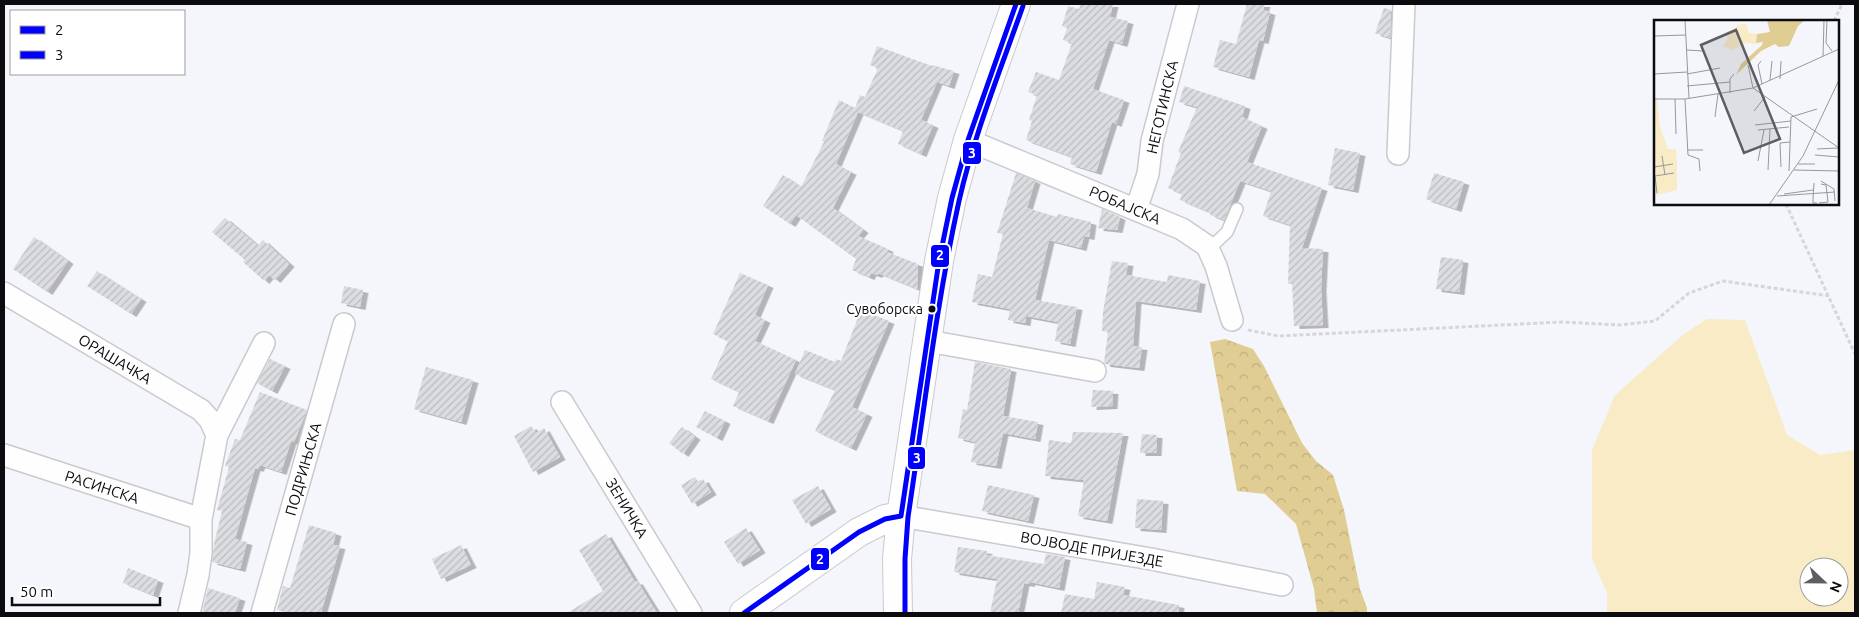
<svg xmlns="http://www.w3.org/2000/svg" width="1859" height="617" viewBox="0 0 1859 617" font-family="Ubuntu,sans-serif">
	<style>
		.grass { fill: #f8ebc6; fill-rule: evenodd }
		.forest { fill: url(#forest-crowns) }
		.building { fill: url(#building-hatch); filter: url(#shadow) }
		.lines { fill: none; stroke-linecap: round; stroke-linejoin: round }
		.lane-casing { stroke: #c9cace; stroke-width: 14 }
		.street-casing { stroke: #c9cace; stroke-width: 24 }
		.secondary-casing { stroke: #c9cace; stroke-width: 30 }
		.path { stroke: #d6d6d7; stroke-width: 3; stroke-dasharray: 4 2.5; stroke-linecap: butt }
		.lane { stroke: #fefefe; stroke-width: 11 }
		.street { stroke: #fefefe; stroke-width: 21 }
		.secondary { stroke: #fefefe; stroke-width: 28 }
		.bus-1-casing { stroke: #fff; stroke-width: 9 }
		.bus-2-casing { stroke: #fff; stroke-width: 9 }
		.bus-1 { stroke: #00f; stroke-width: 5 }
		.bus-2 { stroke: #00f; stroke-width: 5 }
		.bus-dot { fill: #0b0b10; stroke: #fff; stroke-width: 2 }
		.labels { text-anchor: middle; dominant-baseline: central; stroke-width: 4.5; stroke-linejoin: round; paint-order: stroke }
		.bus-label { font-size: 14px; fill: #0b0b10; stroke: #fff; text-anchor: end }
		.street-label { font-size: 15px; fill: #0b0b10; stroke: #fff }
		.inset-road { fill: none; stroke: #97989d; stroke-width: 1 }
		.view { fill: #5d5d62; fill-opacity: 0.15; stroke: #5d5d62; stroke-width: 2.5 }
		.inset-edge { fill: none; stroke: #0b0b10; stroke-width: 2.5 }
		.line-badge { stroke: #fff; stroke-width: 2 }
		.badge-label { font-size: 14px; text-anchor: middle; font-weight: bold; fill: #fff }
	</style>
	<defs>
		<pattern id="forest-crowns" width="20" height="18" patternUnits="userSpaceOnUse" patternTransform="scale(1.25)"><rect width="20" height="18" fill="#e0cd94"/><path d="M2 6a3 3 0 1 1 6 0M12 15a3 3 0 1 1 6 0" fill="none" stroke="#bfaf7f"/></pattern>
		<pattern id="building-hatch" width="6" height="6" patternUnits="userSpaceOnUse" patternTransform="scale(1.25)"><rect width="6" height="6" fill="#dcdde1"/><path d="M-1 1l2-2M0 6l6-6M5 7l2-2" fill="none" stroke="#bbbcc0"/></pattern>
		<filter id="shadow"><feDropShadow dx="5.5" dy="3" stdDeviation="0" flood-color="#0004"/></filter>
	</defs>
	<rect width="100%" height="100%" fill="#f5f6fb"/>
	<path class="grass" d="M 1707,319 L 1745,320 L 1787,435 L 1820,455 L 1855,450 L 1855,613 L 1607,613 L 1607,593 L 1592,559 L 1592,450 L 1615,395 L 1684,334 ZM 1809,567 L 1839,567 L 1839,597 L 1809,597 Z"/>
	<path class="forest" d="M 1225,339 L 1253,349 L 1264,366 L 1302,443 L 1316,461 L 1333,475 L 1344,510 L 1360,589 L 1367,608 L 1367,613 L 1317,613 L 1314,589 L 1296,524 L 1265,494 L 1237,491 L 1210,342 Z"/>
	<path class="building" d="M 1081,4 L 1113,4 L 1110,17 L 1128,21 L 1122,44 L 1109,40 L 1093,89 L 1124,100 L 1116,124 L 1112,122 L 1096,172 L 1070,164 L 1072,157 L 1026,140 L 1032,121 L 1029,120 L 1037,95 L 1028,92 L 1036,72 L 1059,80 L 1072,43 L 1063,40 L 1067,28 L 1062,26 L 1068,6 L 1079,9 Z
		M 1247,4 L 1265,4 L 1263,10 L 1270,12 L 1263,41 L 1259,40 L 1249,77 L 1213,67 L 1220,40 L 1236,44 Z
		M 1384,8 L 1391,10 L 1390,38 L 1375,33 Z
		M 877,46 L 932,66 L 932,65 L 954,71 L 949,86 L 937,82 L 921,120 L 933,125 L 921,154 L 898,144 L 903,131 L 858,112 L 836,164 L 851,172 L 833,208 L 863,230 L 858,236 L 888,249 L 887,252 L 918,264 L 917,289 L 878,273 L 877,275 L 871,273 L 869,277 L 852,270 L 856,259 L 796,215 L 790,224 L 763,206 L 783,175 L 801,187 L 824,142 L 822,141 L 839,100 L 855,108 L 860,95 L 865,97 L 878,68 L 870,65 Z
		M 1184,86 L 1245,106 L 1242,117 L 1262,126 L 1247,162 L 1322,188 L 1302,248 L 1323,249 L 1321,289 L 1323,325 L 1294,326 L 1292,284 L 1288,284 L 1290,225 L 1263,216 L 1271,191 L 1240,181 L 1224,220 L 1210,215 L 1211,213 L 1180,200 L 1182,194 L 1168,188 L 1181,153 L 1178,152 L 1197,107 L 1179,102 Z
		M 1335,148 L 1360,153 L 1353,190 L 1328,185 Z
		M 1016,173 L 1035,181 L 1027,208 L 1057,217 L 1058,214 L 1091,222 L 1089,237 L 1084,236 L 1081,248 L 1049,240 L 1035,300 L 1077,307 L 1070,344 L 1055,341 L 1058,322 L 1026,316 L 1025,323 L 1008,320 L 1010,309 L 972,302 L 978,274 L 992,277 L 1003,234 L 997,233 Z
		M 1434,173 L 1464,182 L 1456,209 L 1426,199 Z
		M 1102,209 L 1120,217 L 1117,230 L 1098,228 Z
		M 225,218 L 258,246 L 263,240 L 289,264 L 275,280 L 269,275 L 264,281 L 243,262 L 245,260 L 212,232 Z
		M 34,237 L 68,261 L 47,292 L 13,269 Z
		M 1441,257 L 1463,260 L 1459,292 L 1436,289 Z
		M 1112,261 L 1128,263 L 1126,275 L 1167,282 L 1168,275 L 1200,281 L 1196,310 L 1136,301 L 1133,346 L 1142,347 L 1139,368 L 1105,364 L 1104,362 L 1108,332 L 1102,331 L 1103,312 Z
		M 97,271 L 141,299 L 131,314 L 87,286 Z
		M 740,273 L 768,285 L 755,315 L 765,320 L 755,341 L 796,360 L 768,421 L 733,406 L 739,392 L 711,379 L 728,341 L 713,334 Z
		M 344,286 L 363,290 L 360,307 L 341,303 Z
		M 861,310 L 889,321 L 852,407 L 867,414 L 851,448 L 815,431 L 835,390 L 795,374 L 805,350 L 835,362 L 836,359 L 841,361 Z
		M 270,359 L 285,366 L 272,391 L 257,383 Z
		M 975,362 L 1011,369 L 1003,416 L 1038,422 L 1035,439 L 1003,433 L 996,466 L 971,462 L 975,442 L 958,438 L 963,409 L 967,410 Z
		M 426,367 L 473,380 L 461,422 L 414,409 Z
		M 1093,390 L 1113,391 L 1112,406 L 1091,407 Z
		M 260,392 L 307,410 L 294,442 L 291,441 L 281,472 L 260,465 L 258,469 L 255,468 L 235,539 L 247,542 L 240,569 L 212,562 L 214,544 L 222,511 L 217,510 L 229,467 L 225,466 L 235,439 L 240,440 Z
		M 705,411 L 725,421 L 717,438 L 696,427 Z
		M 531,426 L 536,433 L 544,428 L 560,457 L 533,472 L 514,436 Z
		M 682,427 L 695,437 L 683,454 L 669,443 Z
		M 1073,432 L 1123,433 L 1107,521 L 1078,516 L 1084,480 L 1045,476 L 1049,440 L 1071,443 Z
		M 1142,434 L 1157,435 L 1156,453 L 1140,453 Z
		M 695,477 L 698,482 L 703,479 L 711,492 L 692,504 L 681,485 Z
		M 988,485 L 1034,495 L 1028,521 L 982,511 Z
		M 818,486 L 831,509 L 806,524 L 792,500 Z
		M 1137,499 L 1163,501 L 1161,530 L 1135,528 Z
		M 309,525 L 336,533 L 333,545 L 340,546 L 321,613 L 289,613 L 277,610 L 283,586 L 290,588 Z
		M 746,528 L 760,550 L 738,564 L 724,542 Z
		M 606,534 L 635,582 L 637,581 L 657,613 L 567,613 L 603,591 L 579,550 Z
		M 461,545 L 471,565 L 441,579 L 432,559 Z
		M 958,547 L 987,551 L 986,555 L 1044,564 L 1046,554 L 1065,557 L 1059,588 L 1030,582 L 1029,584 L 1024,583 L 1018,613 L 990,613 L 997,579 L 954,572 Z
		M 128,568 L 158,580 L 153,595 L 123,583 Z
		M 1097,582 L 1125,587 L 1123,595 L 1179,605 L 1178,613 L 1061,613 L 1065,594 L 1094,599 Z
		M 208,588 L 240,598 L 235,613 L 202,613 Z"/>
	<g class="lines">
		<g class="lane-casing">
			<path id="lane" d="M 1208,250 L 1227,232 L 1237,209"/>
		</g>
		<g class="street-casing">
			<path id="street" d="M 968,140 L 1182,229 L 1207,246 L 1216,266 L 1232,320
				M 1398,154 L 1404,4
				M 1136,210 L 1148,174 L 1152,141 L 1188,4
				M 4,293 L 201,410 L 210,420 L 217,435
				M 928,341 L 1095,371
				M 562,402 L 691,613
				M 4,455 L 201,519
				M 901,516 L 1151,559 L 1282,585
				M 189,613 L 198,575 L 201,553 L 201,519 L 217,435 L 264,343
				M 262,613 L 344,324"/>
		</g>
		<g class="secondary-casing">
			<path id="secondary" d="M 744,613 L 859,532 L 885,519 L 901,516
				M 898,613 L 897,559 L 901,516 L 939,261 L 952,198 L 968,140 L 1016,4"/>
		</g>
		<path class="path" d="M 1834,21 L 1842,4
			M 1786,204 L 1855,354
			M 1248,330 L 1278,336 L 1562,322 L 1620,325 L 1655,321 L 1689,293 L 1723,281 L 1830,296"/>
		<use href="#lane" class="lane"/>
		<use href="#street" class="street"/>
		<use href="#secondary" class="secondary"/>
		<g class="bus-1-casing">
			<path id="bus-1" d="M 901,516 L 939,261 L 952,198 L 968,140 L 1016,4
				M 744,613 L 859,532 L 885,519 L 901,516"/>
		</g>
		<g class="bus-2-casing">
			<path id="bus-2" d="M 905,613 L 905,559 L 908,517 C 924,412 936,305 959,201 C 974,135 1000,71 1023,6"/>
		</g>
		<use href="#bus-1" class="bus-1"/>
		<use href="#bus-2" class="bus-2"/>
	</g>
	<circle class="bus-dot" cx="932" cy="309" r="4.5"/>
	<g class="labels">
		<g class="bus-label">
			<text x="923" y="309">Сувоборска</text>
		</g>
		<g class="street-label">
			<text transform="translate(1162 107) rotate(-77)">НЕГОТИНСКА</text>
			<text transform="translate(1125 205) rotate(23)">РОБАЈСКА</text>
			<text transform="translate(115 359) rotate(31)">ОРАШАЧКА</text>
			<text transform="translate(303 469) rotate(-74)">ПОДРИЊСКА</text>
			<text transform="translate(102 487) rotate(18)">РАСИНСКА</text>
			<text transform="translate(627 508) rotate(59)">ЗЕНИЧКА</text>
			<text transform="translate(1092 549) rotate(10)">ВОЈВОДЕ ПРИЈЕЗДЕ</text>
		</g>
	</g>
	<g transform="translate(1654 20)">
		<rect width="185" height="185" fill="#f5f6fb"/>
		<path d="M 87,4 L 92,4 L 95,13 L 103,14 L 102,24 L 91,23 L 79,30 L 69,26 L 74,19 L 72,13 Z" fill="#f8ebc6"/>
		<path d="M 113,0 L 151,0 L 144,6 L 135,26 L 125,27 L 121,24 L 107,31 L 82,55 L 87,44 L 108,25 L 109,22 L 102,23 L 103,14 L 116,12 Z" fill="#e0cd94"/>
		<path d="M 0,79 L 3,79 L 6,107 L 14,129 L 22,129 L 23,143 L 23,170 L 2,175 Z" fill="#f8ebc6"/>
		<path class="inset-road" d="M 31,0 L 35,78M 173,0 L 172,23 L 178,31M 0,16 L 32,15M 33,30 L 49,31M 169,36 L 170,0M 107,41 L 104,45 L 108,64M 94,45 L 99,68M 0,54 L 33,52M 33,54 L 66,48M 126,59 L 127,41M 116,60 L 118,41M 33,66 L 76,62M 99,68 L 185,128M 76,73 L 76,59 L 80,54M 0,79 L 31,79 L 99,68 L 185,29M 21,79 L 22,114M 31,79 L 34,135 L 45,139 L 46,151M 100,91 L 111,77M 61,97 L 64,74M 101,105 L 137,101M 104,110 L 135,107M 163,129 L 184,128M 33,130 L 49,130M 161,135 L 185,137M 8,136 L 11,155M 104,141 L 110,110M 144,144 L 161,144M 0,147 L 19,144M 127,147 L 126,123 L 136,122M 114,150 L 116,109M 140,150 L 185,151M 135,151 L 137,97 L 163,89M 167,161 L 180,169 L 181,181M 160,163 L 159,178 L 159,183 L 163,183M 3,173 L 1,156 L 20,153M 130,174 L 159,170M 123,176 L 181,172M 165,183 L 174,182 L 172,165 L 167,164M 115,185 L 149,136 L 185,60"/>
		<path class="view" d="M 82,10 L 126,119 L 90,133 L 47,25 Z"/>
		<rect width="185" height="185" class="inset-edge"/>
	</g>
	<g class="line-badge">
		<rect x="962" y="141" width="20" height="24" rx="5" fill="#00f"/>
		<rect x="930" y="244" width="20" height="24" rx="5" fill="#00f"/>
		<rect x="907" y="446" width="19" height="24" rx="5" fill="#00f"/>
		<rect x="810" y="547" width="20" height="24" rx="5" fill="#00f"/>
	</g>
	<g class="badge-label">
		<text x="972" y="158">3</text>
		<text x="940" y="260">2</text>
		<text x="917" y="463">3</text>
		<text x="820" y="564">2</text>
	</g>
	<rect width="1859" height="617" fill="none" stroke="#0b0b10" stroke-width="10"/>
	<rect x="10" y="10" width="175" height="65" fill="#ffffff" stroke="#9d9d9f"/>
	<rect x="20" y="26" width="25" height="8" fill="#0000ff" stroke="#9d9d9f"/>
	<text x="55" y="35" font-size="15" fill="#0b0b10">2</text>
	<rect x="20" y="51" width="25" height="8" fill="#0000ff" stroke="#9d9d9f"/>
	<text x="55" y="60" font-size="15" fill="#0b0b10">3</text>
	<g transform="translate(1824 582) rotate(112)"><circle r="24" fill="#ffffff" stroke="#9d9d9f"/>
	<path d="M0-4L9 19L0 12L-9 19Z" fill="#5d5d62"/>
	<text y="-8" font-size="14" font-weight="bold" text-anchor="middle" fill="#0b0b10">N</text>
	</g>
	<path d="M12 597v8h148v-8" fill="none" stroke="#0b0b10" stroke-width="2.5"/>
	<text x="20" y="597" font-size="15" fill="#0b0b10" stroke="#ffffff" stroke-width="4" paint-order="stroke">50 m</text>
</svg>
